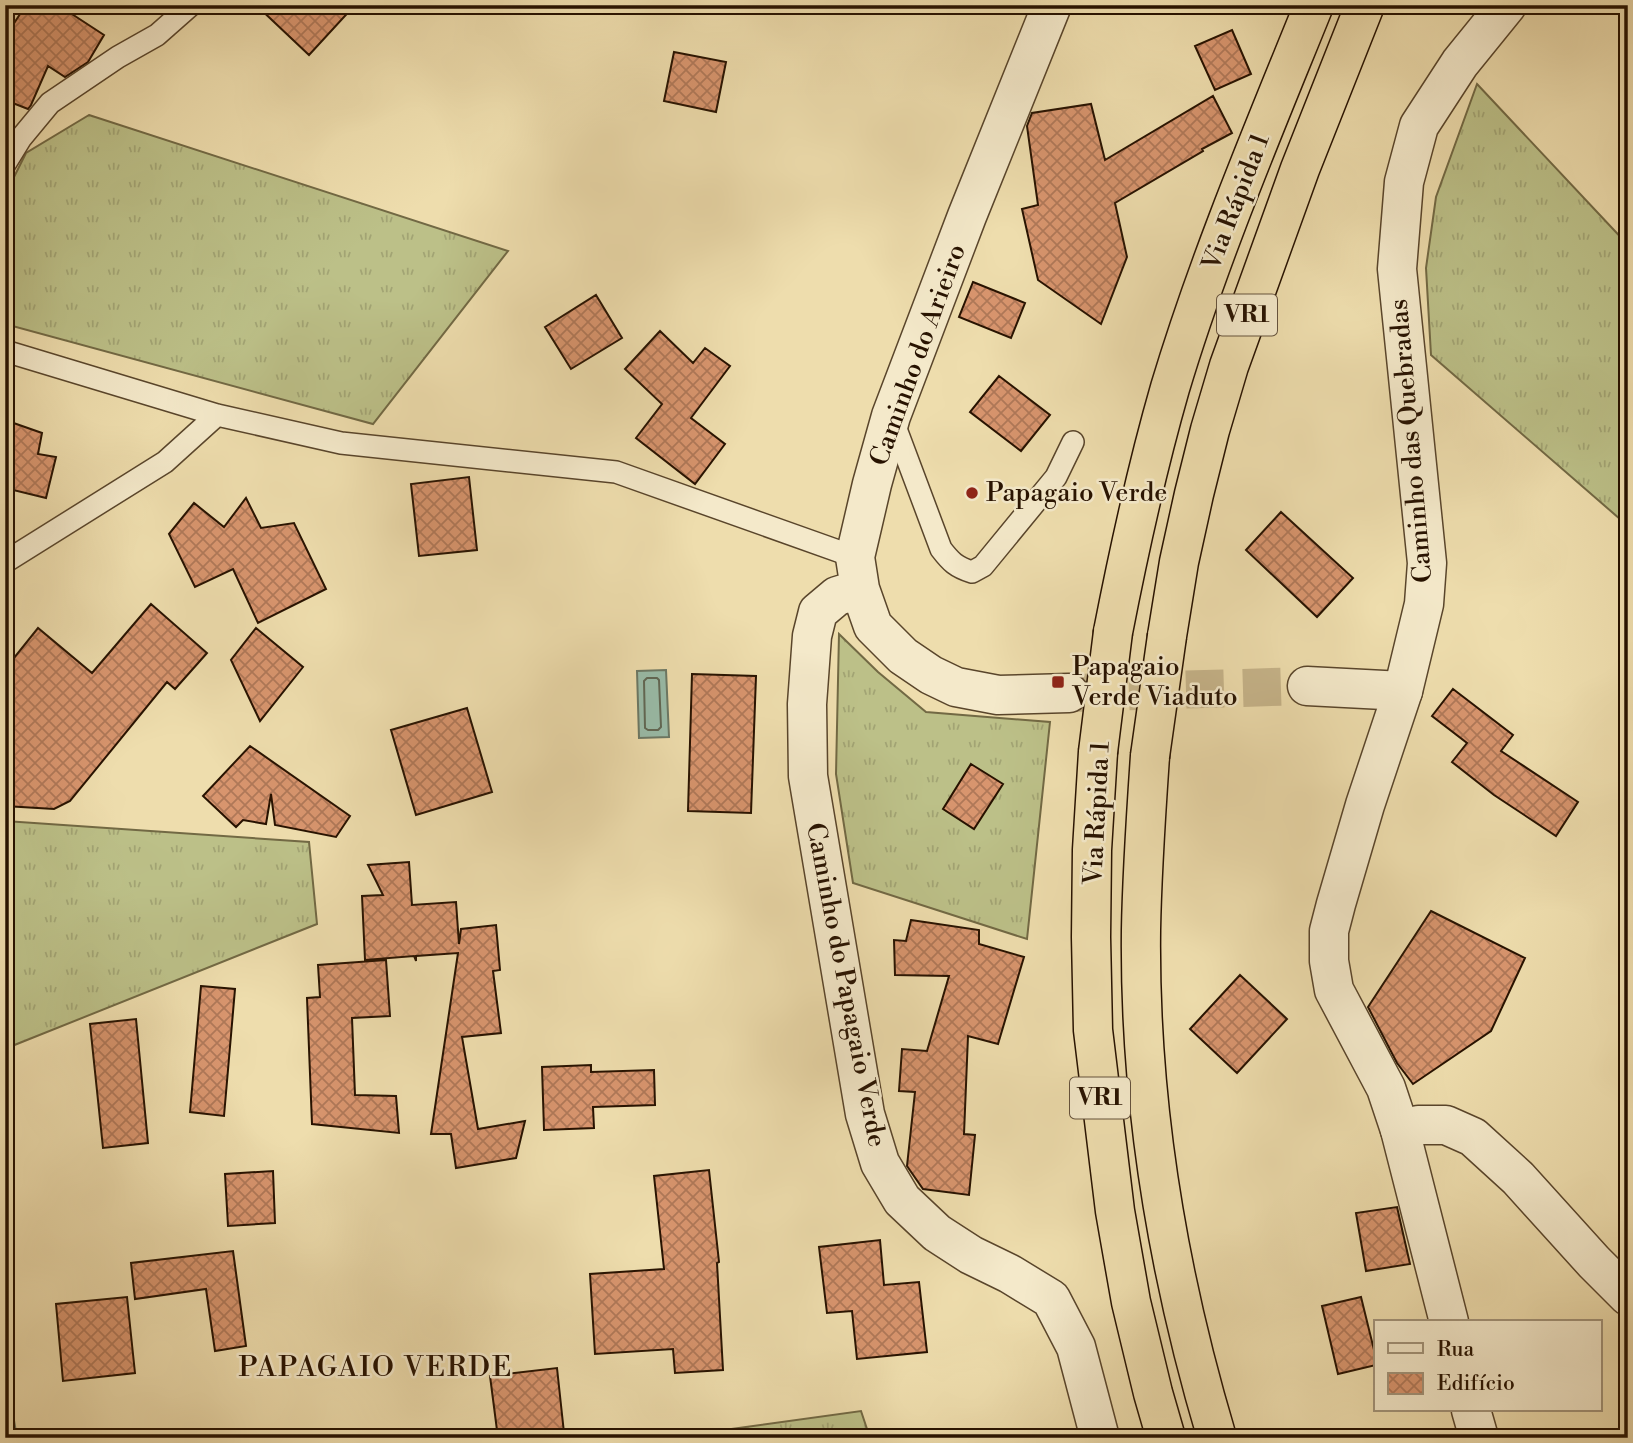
<svg xmlns="http://www.w3.org/2000/svg" width="1633" height="1443" viewBox="0 0 1633 1443" font-family="'Libre Bodoni',serif">
	<style>
		.grass { fill: url(#grass-tufts); stroke: #726944; stroke-width: 2 }
		.water { fill: #99bca9; stroke: #6b7865; stroke-width: 2 }
		.lines { fill: none; stroke-linecap: round; stroke-linejoin: round }
		.shore { stroke: #606754; stroke-width: 2 }
		.stream { stroke: #6b7865; stroke-width: 12 }
		.building { fill: url(#building-cross-hatch); stroke: #271200; stroke-width: 2 }
		.minor-tunnel { stroke: #c6b48a; stroke-width: 38; stroke-dasharray: 38 19; stroke-linecap: butt }
		.service-casing { stroke: #59452b; stroke-width: 24 }
		.minor-casing { stroke: #59452b; stroke-width: 41 }
		.tertiary-casing { stroke: #59452b; stroke-width: 41 }
		.trunk-casing { stroke: #271200; stroke-width: 41 }
		.service { stroke: #f4e9ca; stroke-width: 21 }
		.minor { stroke: #f4e9ca; stroke-width: 38 }
		.tertiary { stroke: #f4e9ca; stroke-width: 38 }
		.trunk { stroke: #eeddad; stroke-width: 38 }
		.trunk-bridge-casing { stroke: #271200; stroke-width: 41; stroke-linecap: butt }
		.trunk-bridge { stroke: #eeddad; stroke-width: 38 }
		.poi-dot { fill: #8f2418; stroke: #f4e9ca; stroke-width: 2.5 }
		.labels { text-anchor: middle; dominant-baseline: central; stroke-width: 5; stroke-linejoin: round; paint-order: stroke }
		.shield { fill: #f4e9ca; stroke: #64523d; stroke-width: 2 }
		.shield-label { font-size: 24px; font-weight: bold; fill: #271200 }
		.street-label { font-size: 26px; fill: #271200; stroke: #f4e9ca }
		.poi-label { font-size: 26px; fill: #271200; stroke: #f4e9ca; text-anchor: start }
		.neighbourhood-label { font-size: 28px; letter-spacing: 2px; fill: #271200; stroke: #f4e9ca }
	</style>
	<defs>
		<pattern id="grass-tufts" width="24" height="20" patternUnits="userSpaceOnUse" patternTransform="scale(1.75)"><rect width="24" height="20" fill="#bcc088"/><path d="M3 7l-1-3M5 7V3M7 7l1-3M15 17l-1-3M17 17v-4M19 17l1-3" fill="none" stroke="#a2a474"/></pattern>
		<pattern id="building-cross-hatch" width="8" height="8" patternUnits="userSpaceOnUse" patternTransform="scale(1.75)"><rect width="8" height="8" fill="#d8956e"/><path d="M0 0l8 8M0 8l8-8" fill="none" stroke="#af7858"/></pattern>
	</defs>
	<rect width="100%" height="100%" fill="#eeddad"/>
	<filter id="stains"><feTurbulence type="fractalNoise" baseFrequency=".00286" numOctaves="4"/><feColorMatrix values="0 0 0 0 .2 0 0 0 0 .09 0 0 0 0 .02 0 0 0 .5 -.17"/></filter>
	<radialGradient id="worn" r=".72"><stop offset=".6" stop-color="#630" stop-opacity="0"/><stop offset="1" stop-color="#630" stop-opacity=".3"/></radialGradient>
	<path class="grass" d="M 1477,84 L 1628,245 L 1628,526 L 1431,355 L 1426,268 L 1436,197 Z
		M 89,115 L 508,251 L 373,424 L 5,324 L 5,195 L 26,153 Z
		M 839,634 L 878,672 L 926,712 L 1050,722 L 1027,939 L 853,883 L 836,774 Z
		M 5,821 L 309,842 L 317,924 L 12,1046 L 5,1051 Z
		M 861,1411 L 870,1438 L 666,1438 Z"/>
	<path class="water" d="M 666,670 L 669,737 L 639,738 L 637,671 Z"/>
	<g class="lines">
		<path class="shore" d="M 647,678 L 657,678 L 659,680 L 661,727 L 658,730 L 648,730 L 645,728 L 644,681 Z"/>
		<path class="stream" d="M 5,1398 L 12,1438"/>
	</g>
	<path class="building" d="M 26,5 L 58,5 L 104,35 L 88,62 L 65,77 L 48,66 L 31,105 L 28,109 L 5,100 L 5,37 Z
		M 256,5 L 355,5 L 309,55 Z
		M 1232,30 L 1251,74 L 1215,90 L 1195,46 Z
		M 674,52 L 726,62 L 716,112 L 664,101 Z
		M 1213,96 L 1232,133 L 1202,149 L 1203,151 L 1115,203 L 1127,257 L 1101,324 L 1038,280 L 1022,209 L 1038,205 L 1027,126 L 1032,113 L 1091,104 L 1105,160 Z
		M 973,282 L 1025,303 L 1011,338 L 959,317 Z
		M 596,295 L 622,338 L 571,369 L 545,327 Z
		M 660,331 L 693,363 L 705,348 L 730,366 L 691,418 L 725,444 L 695,484 L 636,438 L 662,404 L 625,369 Z
		M 999,376 L 1050,415 L 1021,451 L 970,412 Z
		M 5,420 L 42,433 L 38,454 L 56,457 L 46,498 L 5,488 Z
		M 469,477 L 477,550 L 419,556 L 411,484 Z
		M 246,498 L 261,528 L 294,523 L 326,589 L 258,623 L 233,569 L 195,587 L 169,534 L 194,503 L 224,527 Z
		M 1281,512 L 1353,578 L 1317,617 L 1246,550 Z
		M 151,604 L 207,653 L 175,689 L 167,682 L 70,801 L 54,809 L 5,806 L 5,669 L 38,628 L 92,673 Z
		M 256,628 L 303,667 L 260,721 L 231,660 Z
		M 692,674 L 756,676 L 751,813 L 688,811 Z
		M 1453,689 L 1513,735 L 1501,751 L 1578,802 L 1556,836 L 1494,795 L 1452,762 L 1467,743 L 1432,716 Z
		M 467,708 L 492,792 L 416,815 L 391,730 Z
		M 250,746 L 350,816 L 336,837 L 275,825 L 271,794 L 266,824 L 243,820 L 236,827 L 203,796 Z
		M 971,764 L 1003,784 L 974,829 L 943,809 Z
		M 409,862 L 412,905 L 456,902 L 459,944 L 461,929 L 496,925 L 500,970 L 493,971 L 501,1033 L 462,1037 L 478,1129 L 525,1121 L 516,1158 L 456,1168 L 451,1134 L 431,1134 L 458,953 L 416,956 L 416,961 L 414,956 L 365,960 L 362,896 L 383,895 L 368,865 Z
		M 1431,911 L 1525,958 L 1491,1031 L 1413,1084 L 1397,1063 L 1368,1007 Z
		M 911,920 L 979,930 L 979,944 L 1024,957 L 998,1044 L 968,1036 L 964,1134 L 975,1135 L 969,1195 L 923,1189 L 907,1166 L 915,1092 L 899,1091 L 902,1049 L 927,1051 L 949,976 L 895,975 L 894,940 L 906,941 Z
		M 386,960 L 390,1016 L 352,1018 L 355,1095 L 396,1096 L 399,1133 L 312,1124 L 307,998 L 320,997 L 318,965 Z
		M 1240,975 L 1287,1019 L 1237,1073 L 1190,1029 Z
		M 201,986 L 235,989 L 224,1116 L 190,1112 Z
		M 136,1019 L 148,1143 L 103,1148 L 90,1024 Z
		M 591,1065 L 591,1072 L 654,1070 L 655,1105 L 593,1107 L 594,1128 L 544,1130 L 542,1067 Z
		M 709,1170 L 719,1262 L 717,1263 L 723,1370 L 675,1373 L 673,1349 L 595,1354 L 590,1274 L 664,1269 L 654,1176 Z
		M 273,1171 L 275,1223 L 228,1226 L 225,1174 Z
		M 1397,1207 L 1410,1264 L 1366,1271 L 1356,1213 Z
		M 880,1240 L 884,1285 L 919,1282 L 927,1352 L 857,1359 L 852,1311 L 827,1313 L 819,1247 Z
		M 233,1251 L 246,1346 L 215,1351 L 206,1289 L 135,1299 L 131,1263 Z
		M 127,1297 L 135,1373 L 63,1381 L 56,1304 Z
		M 1361,1297 L 1376,1358 L 1376,1365 L 1338,1374 L 1322,1306 Z
		M 557,1368 L 564,1433 L 526,1438 L 498,1438 L 490,1376 Z"/>
	<g class="lines">
		<path class="minor-tunnel" d="M 1072,693 L 1307,686"/>
		<g class="service-casing">
			<path id="service" d="M 5,164 L 21,138 L 50,103 L 118,57 L 157,35 L 191,5
				M 5,351 L 217,415 L 341,443 L 616,472 L 855,557
				M 893,421 L 941,549 C 951,562 956,567 972,572 L 983,566 L 1056,477 L 1073,442
				M 5,562 L 165,462 L 217,415"/>
		</g>
		<g class="minor-casing">
			<path id="minor" d="M 1052,5 L 967,216 L 891,416 L 872,484 L 855,557 L 860,589 L 873,626 L 903,656 L 931,675 L 956,687 L 998,695 L 1069,693
				M 860,589 L 837,596 L 818,612 L 812,636 L 807,704 L 808,776 L 865,1114 L 880,1163 L 902,1200 L 937,1233 L 971,1255 L 1010,1274 L 1051,1299 L 1076,1347 L 1100,1438
				M 1307,686 L 1403,691
				M 1400,1130 L 1418,1125 L 1446,1125 L 1473,1137 L 1518,1178 L 1594,1262 L 1628,1296"/>
		</g>
		<g class="tertiary-casing">
			<path id="tertiary" d="M 1449,1322 L 1400,1130 L 1386,1088 L 1334,990 L 1329,961 L 1329,931 L 1336,904 L 1365,805 L 1403,691 L 1424,604 L 1427,563 L 1397,269 L 1404,182 L 1419,126 L 1460,63 L 1507,5
				M 1471,1410 L 1479,1438"/>
		</g>
		<g class="trunk-casing">
			<path id="trunk" d="M 1113,632 C 1129,550 1147,468 1170,388 C 1209,258 1263,131 1314,5
				M 1167,636 L 1179,562 L 1194,494 L 1210,430 L 1229,366 L 1300,169 L 1365,5
				M 1098,752 L 1092,850 L 1091,937 L 1093,1030 L 1115,1211 L 1131,1302 L 1153,1393 L 1166,1438
				M 1150,756 C 1146,814 1142,872 1141,930 C 1139,1102 1168,1274 1217,1438"/>
		</g>
		<use href="#service" class="service"/>
		<use href="#minor" class="minor"/>
		<use href="#tertiary" class="tertiary"/>
		<use href="#trunk" class="trunk"/>
		<g class="trunk-bridge-casing">
			<path id="trunk-bridge" d="M 1098,752 L 1113,632
				M 1150,756 L 1167,636"/>
		</g>
		<use href="#trunk-bridge" class="trunk-bridge"/>
	</g>
	<g class="poi-dot">
		<circle cx="972" cy="493" r="7"/>
		<rect x="1051" y="675" width="14" height="14" rx="3.5"/>
	</g>
	<g class="labels">
		<g class="shield">
			<rect x="1217" y="294.5" width="60" height="41" rx="5"/>
			<rect x="1070" y="1077.5" width="60" height="41" rx="5"/>
		</g>
		<g class="shield-label">
			<text x="1247" y="315">VR1</text>
			<text x="1100" y="1098">VR1</text>
		</g>
		<g class="street-label">
			<text transform="translate(1236 202) rotate(-69)">Via Rápida 1</text>
			<text transform="translate(918 355) rotate(-70)">Caminho do Arieiro</text>
			<text transform="translate(1411 441) rotate(-95)">Caminho das Quebradas</text>
			<text transform="translate(1097 813) rotate(-87)">Via Rápida 1</text>
			<text transform="translate(846 985) rotate(79)">Caminho do Papagaio Verde</text>
		</g>
		<g class="poi-label">
			<text x="986" y="493">Papagaio Verde</text>
			<text x="1072" y="667">Papagaio<tspan x="1072" dy="30">Verde Viaduto</tspan></text>
		</g>
		<g class="neighbourhood-label">
			<text x="376" y="1367">PAPAGAIO VERDE</text>
		</g>
	</g>
	<rect width="1633" height="1443" fill="none" stroke="#eeddad" stroke-width="28"/>
	<rect x="7" y="7" width="1619" height="1429" fill="none" stroke="#271200" stroke-width="3.5"/>
	<rect x="14" y="14" width="1605" height="1415" fill="none" stroke="#271200" stroke-width="2"/>
	<rect x="1374" y="1320" width="228" height="91" fill="#f4e9ca" stroke="#a29379" stroke-width="2"/>
	<rect x="1388" y="1343" width="35" height="10" fill="#f4e9ca" stroke="#a29379" stroke-width="2"/>
	<text x="1437" y="1356" font-size="21" fill="#271200">Rua</text>
	<rect x="1388" y="1373" width="35" height="21" fill="url(#building-cross-hatch)" stroke="#a29379" stroke-width="2"/>
	<text x="1437" y="1390" font-size="21" fill="#271200">Edifício</text>
	<rect width="100%" height="100%" filter="url(#stains)"/>
	<rect width="100%" height="100%" fill="url(#worn)"/>
</svg>
